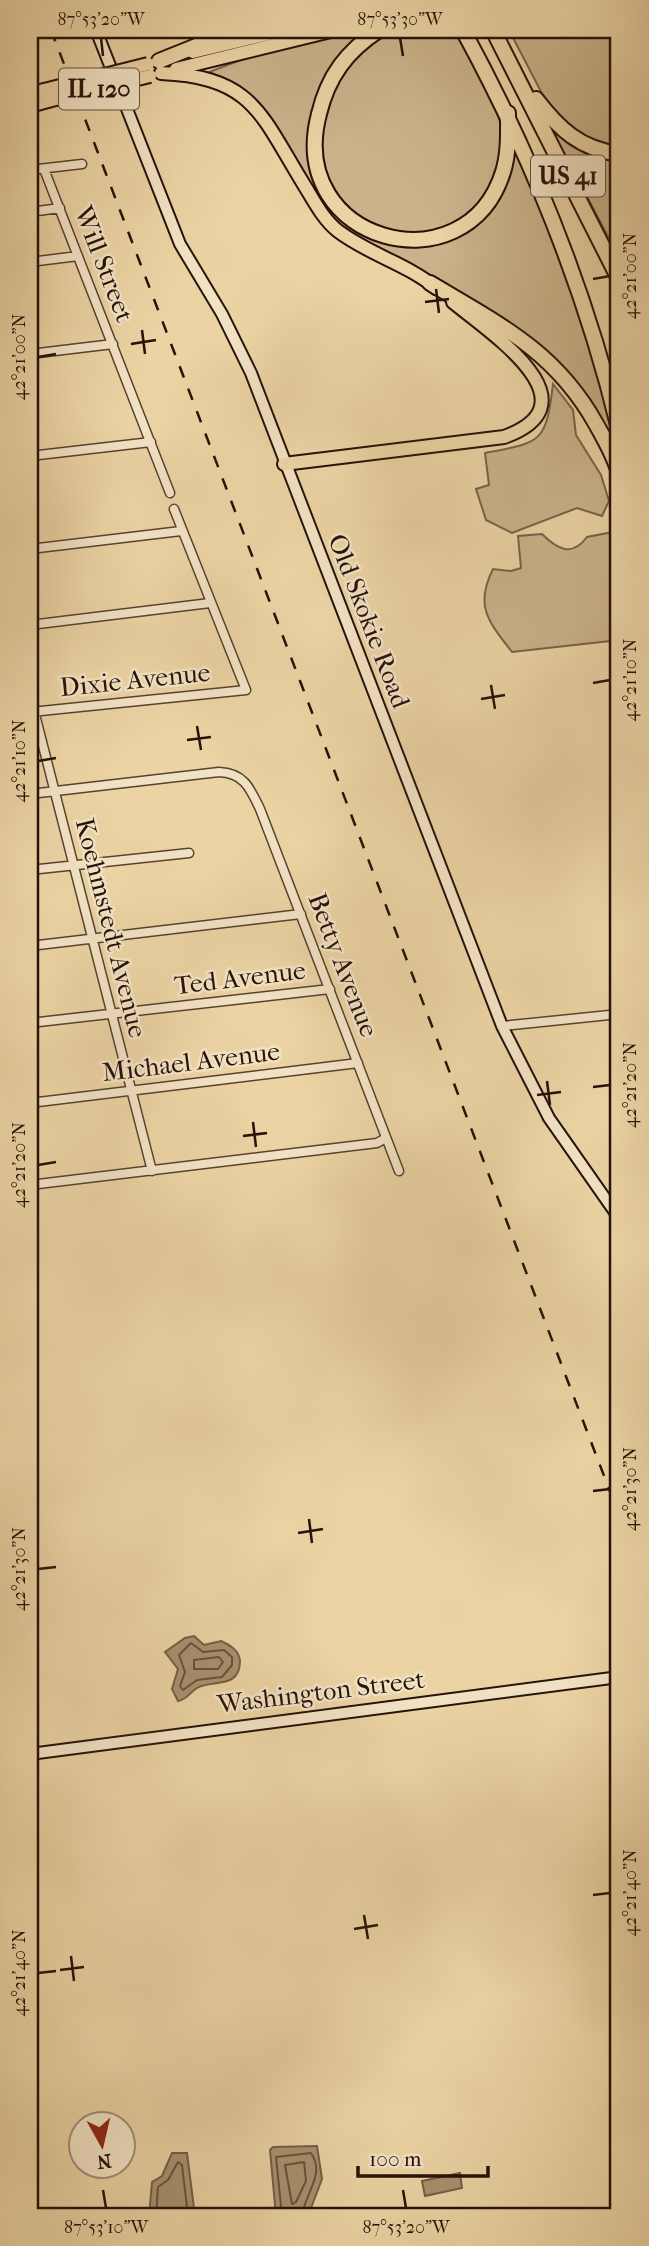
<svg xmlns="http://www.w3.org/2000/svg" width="649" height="2246" viewBox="0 0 649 2246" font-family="'IM FELL French Canon',serif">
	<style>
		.green { fill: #cab28a; stroke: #78624a; stroke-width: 2 }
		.water { fill: #a8916f; stroke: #745e46; stroke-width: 2 }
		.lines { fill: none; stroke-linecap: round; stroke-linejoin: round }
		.shore { stroke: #67523c; stroke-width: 2 }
		.street-casing { stroke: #574230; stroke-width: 11 }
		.secondary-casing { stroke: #261209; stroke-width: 14 }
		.primary-casing { stroke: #261209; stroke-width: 16 }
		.highway-casing { stroke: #261209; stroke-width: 18 }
		.street { stroke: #f2e2c4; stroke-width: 8 }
		.secondary { stroke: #f2e2c4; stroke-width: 10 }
		.primary { stroke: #ebd3a4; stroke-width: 12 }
		.highway { stroke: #ebd3a4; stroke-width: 14 }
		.rail { stroke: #261209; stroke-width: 2.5; stroke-dasharray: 12 12; stroke-linecap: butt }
		.primary-bridge-casing { stroke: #261209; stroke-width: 16; stroke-linecap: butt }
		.primary-bridge { stroke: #ebd3a4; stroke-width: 12 }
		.ticks { fill: none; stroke: #261209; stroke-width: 2.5 }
		.labels { text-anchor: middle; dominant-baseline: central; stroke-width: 5; stroke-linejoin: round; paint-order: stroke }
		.shield { fill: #f2e2c4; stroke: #635041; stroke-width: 2 }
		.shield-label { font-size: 24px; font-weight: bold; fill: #261209 }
		.street-label { font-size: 26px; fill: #261209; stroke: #f2e2c4 }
		.neatline { fill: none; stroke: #261209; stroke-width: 2.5 }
		.ticks-label { font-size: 18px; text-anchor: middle; fill: #261209 }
	</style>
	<rect width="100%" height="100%" fill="#ebd3a4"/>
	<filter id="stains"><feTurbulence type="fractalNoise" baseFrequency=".00286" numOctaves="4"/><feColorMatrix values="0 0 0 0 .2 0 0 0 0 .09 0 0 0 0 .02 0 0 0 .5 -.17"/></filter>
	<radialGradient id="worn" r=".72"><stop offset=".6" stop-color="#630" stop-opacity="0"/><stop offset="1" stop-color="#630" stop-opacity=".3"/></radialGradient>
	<path class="green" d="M 354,30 L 375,30 L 320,95 L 324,192 L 392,243 L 422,245 L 488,211 L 506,178 L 514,147 L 567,263 L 612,417 L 619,456 C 573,351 507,321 413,268 C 388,254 357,242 336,221 C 287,170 283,100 209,72 L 257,54 Z
		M 396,30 L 454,30 C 470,61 496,96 502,131 C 507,165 493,189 470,212 C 466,216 461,223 455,226 C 447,229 437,229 428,231 C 421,233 410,237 402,236 C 340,222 308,168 328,107 C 339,72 361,44 396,30 Z
		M 509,30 L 619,30 L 619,149 L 582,139 L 550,109 Z
		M 539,106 L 555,128 L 619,159 L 619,257 Z
		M 553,384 L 573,410 L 576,435 L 601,475 L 609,501 L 602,516 L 577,508 L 512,533 L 486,520 L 476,489 L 489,485 L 485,453 C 541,442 546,444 553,384 Z
		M 618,531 L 619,640 L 512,652 C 489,622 474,607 493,569 L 511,571 L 521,568 L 518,536 L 542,534 C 558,550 572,557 587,537 Z"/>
	<path class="water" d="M 194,1636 L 204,1645 L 221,1641 C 230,1645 239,1650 240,1661 C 240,1690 212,1679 197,1688 C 189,1693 188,1699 178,1701 L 172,1689 L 178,1669 L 165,1652 L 185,1638 Z
		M 317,2146 L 322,2179 L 308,2216 L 276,2216 L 270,2150 L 273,2147 Z
		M 172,2153 L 187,2153 L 195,2216 L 149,2216 L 152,2182 L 162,2176 Z
		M 460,2173 L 462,2188 L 425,2196 L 422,2181 Z"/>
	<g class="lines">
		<path class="shore" d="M 191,1643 L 203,1652 L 224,1650 L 232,1657 L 232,1665 L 222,1677 L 197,1680 L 183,1690 L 180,1686 L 185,1672 L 179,1655 Z
			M 219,1657 L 223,1662 L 218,1669 L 194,1669 L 194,1660 Z
			M 304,2162 L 306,2181 L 296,2202 L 292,2204 L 285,2165 Z
			M 156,2216 L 158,2187 L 168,2180 L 178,2162 L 182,2165 L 188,2216
			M 282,2216 L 276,2157 L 311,2153 C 326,2174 304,2195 302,2216"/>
		<g class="street-casing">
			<path id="street" d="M 44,169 L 170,493
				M 30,170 L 82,164
				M 30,212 L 60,208
				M 30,262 L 78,256
				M 30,354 L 113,344
				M 30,456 L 151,442
				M 30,549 L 181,531
				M 30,625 L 210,603
				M 30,695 L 152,1171
				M 31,712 L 246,690 L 174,509
				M 30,794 L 219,772 C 244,773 250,788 260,809 L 399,1171
				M 30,870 L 189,853
				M 30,946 L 301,914
				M 30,1023 L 330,989
				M 502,1026 L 619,1014
				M 30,1103 L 358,1063
				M 30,1185 L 377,1143 L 386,1138"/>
		</g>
		<g class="secondary-casing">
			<path id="secondary" d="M 96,30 L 180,244 L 222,314 L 251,373 L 502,1026 L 549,1118 L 619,1218
				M 30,1754 L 619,1677"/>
		</g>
		<g class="primary-casing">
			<path id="primary" d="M 193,52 L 285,30
				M 176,69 L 335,30
				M 161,73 C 255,77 261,116 306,188 C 315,203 324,220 338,231 C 368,254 407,264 436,288
				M 30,93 L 44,90
				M 30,106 L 48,101
				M 284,464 L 504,437 C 599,403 489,332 453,302"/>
		</g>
		<g class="highway-casing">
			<path id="highway" d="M 379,30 C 347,51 328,76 319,114 C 285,243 466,290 503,172 C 509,153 508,133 508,113
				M 463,30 C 532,157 585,288 619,429
				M 493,30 L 619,279
				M 159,61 L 236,30
				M 536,99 C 559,129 580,149 619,154
				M 430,283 C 499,324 556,352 596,424 C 605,440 614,455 619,473"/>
		</g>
		<use href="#street" class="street"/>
		<use href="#secondary" class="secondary"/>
		<use href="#primary" class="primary"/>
		<use href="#highway" class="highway"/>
		<path class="rail" d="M 51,30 L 619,1515"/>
		<g class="primary-bridge-casing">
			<path id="primary-bridge" d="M 44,90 L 148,64
				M 48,101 L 150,76"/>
		</g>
		<use href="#primary-bridge" class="primary-bridge"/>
	</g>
	<path class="ticks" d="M 101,38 L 103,56M 400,38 L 403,56M 593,279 L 610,276M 436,289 L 439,313M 425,302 L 449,299M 142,330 L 145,354M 131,344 L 156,340M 38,357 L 56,354M 593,683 L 610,680M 491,685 L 495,709M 481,699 L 505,695M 197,726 L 201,750M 187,740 L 211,737M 38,761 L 56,758M 547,1081 L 550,1105M 593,1087 L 610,1085M 537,1095 L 561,1092M 253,1122 L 256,1147M 243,1136 L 267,1133M 38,1165 L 56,1162M 593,1491 L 610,1489M 309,1519 L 312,1543M 298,1533 L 323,1529M 38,1569 L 56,1567M 593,1895 L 610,1893M 364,1915 L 368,1939M 354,1929 L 378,1925M 71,1956 L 74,1981M 60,1970 L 84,1967M 38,1973 L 56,1971M 103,2190 L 106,2208M 403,2190 L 406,2208"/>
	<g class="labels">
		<g class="shield">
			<rect x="59" y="68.5" width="80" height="41" rx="5"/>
			<rect x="531" y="155.5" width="74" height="41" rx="5"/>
		</g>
		<g class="shield-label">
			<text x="99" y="89">IL 120</text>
			<text x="568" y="176">US 41</text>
		</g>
		<g class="street-label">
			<text transform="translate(104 264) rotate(69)">Will Street</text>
			<text transform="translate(369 621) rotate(69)">Old Skokie Road</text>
			<text transform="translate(135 680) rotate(-6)">Dixie Avenue</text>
			<text transform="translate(111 928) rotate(76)">Koehmstedt Avenue</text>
			<text transform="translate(343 965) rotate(69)">Betty Avenue</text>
			<text transform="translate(240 978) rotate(-7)">Ted Avenue</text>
			<text transform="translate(191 1062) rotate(-7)">Michael Avenue</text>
			<text transform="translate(321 1692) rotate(-7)">Washington Street</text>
		</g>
	</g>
	<rect width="649" height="2246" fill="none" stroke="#ebd3a4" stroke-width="77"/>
	<g transform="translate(102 2145) rotate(172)"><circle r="33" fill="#f2e2c4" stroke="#a08f79" stroke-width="2"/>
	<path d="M0-5L12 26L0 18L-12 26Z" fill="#8f2418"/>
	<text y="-10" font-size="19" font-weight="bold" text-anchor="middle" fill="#261209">N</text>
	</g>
	<path d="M358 2166v10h130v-10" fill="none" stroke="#261209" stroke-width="3.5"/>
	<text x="369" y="2166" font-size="21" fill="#261209" stroke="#f2e2c4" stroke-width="5" paint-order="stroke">100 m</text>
	<rect x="38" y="38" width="572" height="2170" class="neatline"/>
	<g class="ticks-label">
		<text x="101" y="25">87°53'20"W</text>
		<text x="400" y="25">87°53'30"W</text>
		<text transform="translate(630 276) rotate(-90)" y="6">42°21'00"N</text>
		<text transform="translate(19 357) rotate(-90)" y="6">42°21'00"N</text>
		<text transform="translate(630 680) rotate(-90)" y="6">42°21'10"N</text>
		<text transform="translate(19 761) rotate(-90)" y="6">42°21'10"N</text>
		<text transform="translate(630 1085) rotate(-90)" y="6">42°21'20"N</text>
		<text transform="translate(19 1165) rotate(-90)" y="6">42°21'20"N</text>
		<text transform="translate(630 1489) rotate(-90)" y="6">42°21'30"N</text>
		<text transform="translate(19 1569) rotate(-90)" y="6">42°21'30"N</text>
		<text transform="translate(630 1893) rotate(-90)" y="6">42°21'40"N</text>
		<text transform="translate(19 1973) rotate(-90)" y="6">42°21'40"N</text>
		<text x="106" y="2233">87°53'10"W</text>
		<text x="406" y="2233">87°53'20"W</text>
	</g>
	<rect width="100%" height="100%" filter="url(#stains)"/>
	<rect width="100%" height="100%" fill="url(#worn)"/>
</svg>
